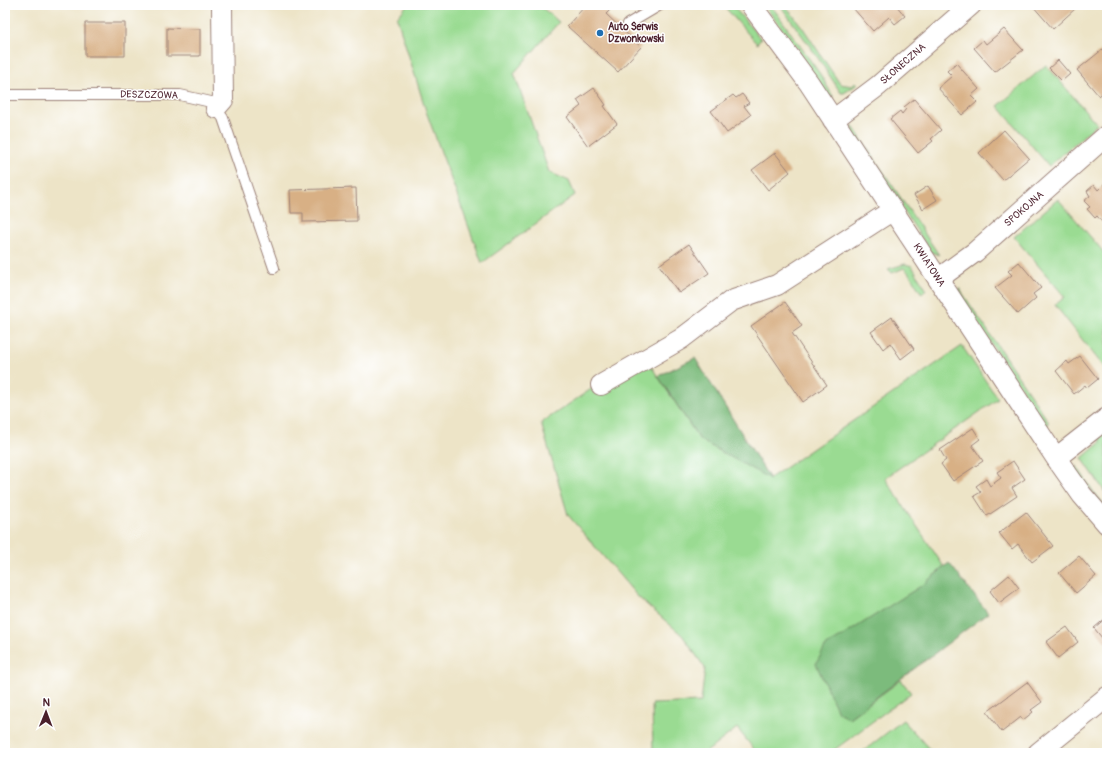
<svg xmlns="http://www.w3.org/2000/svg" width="1112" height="758" viewBox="0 0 1112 758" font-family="Pangolin,sans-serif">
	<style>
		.green { fill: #9adb92; stroke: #727d5e }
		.forest { fill: #7bbb7c; stroke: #626d54 }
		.building { fill: #d8b085 }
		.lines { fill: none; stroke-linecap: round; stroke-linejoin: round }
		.lane-casing { stroke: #9c8279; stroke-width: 12 }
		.street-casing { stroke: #9c8279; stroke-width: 22 }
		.lane { stroke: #fff; stroke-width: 10 }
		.street { stroke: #fff; stroke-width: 20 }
		.poi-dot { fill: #1f6fb2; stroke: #fff; stroke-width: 1.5 }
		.labels { text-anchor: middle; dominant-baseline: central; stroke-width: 3; stroke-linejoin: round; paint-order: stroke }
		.poi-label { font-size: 10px; font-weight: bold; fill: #4a1f2b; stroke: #fff; text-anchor: start }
		.street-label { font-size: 10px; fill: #4a1f2b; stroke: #fff }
	</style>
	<rect width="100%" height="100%" fill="#fff"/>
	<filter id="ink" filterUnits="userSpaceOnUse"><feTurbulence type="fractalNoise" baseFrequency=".025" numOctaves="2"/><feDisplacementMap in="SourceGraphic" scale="8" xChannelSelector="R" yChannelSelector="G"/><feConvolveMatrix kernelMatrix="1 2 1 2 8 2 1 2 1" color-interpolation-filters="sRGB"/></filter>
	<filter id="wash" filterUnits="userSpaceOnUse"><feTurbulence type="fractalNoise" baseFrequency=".012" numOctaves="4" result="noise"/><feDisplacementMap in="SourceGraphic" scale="16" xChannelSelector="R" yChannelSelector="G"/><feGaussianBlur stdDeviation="0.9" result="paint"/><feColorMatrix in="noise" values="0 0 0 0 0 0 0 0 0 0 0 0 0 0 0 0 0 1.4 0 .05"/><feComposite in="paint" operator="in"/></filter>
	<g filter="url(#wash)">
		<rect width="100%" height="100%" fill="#ede4c7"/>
		<path class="green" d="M 407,5 L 539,5 L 559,22 L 514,73 L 549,172 L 569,181 L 575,195 L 482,263 L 427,114 L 397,18 Z
			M 723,5 L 732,5 L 761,39 L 757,44 Z
			M 764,5 L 770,5 L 776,12 L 820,74 L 834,98 L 827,96 L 795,46 Z
			M 780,5 L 785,5 L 803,28 L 840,84 L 852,86 L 856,82 L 858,84 L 844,93 L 841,93 L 816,55 Z
			M 1046,65 L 1097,124 L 1049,166 L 998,106 Z
			M 852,125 L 939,255 L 931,252 L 853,134 Z
			M 1058,199 L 1107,256 L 1107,371 L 1055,305 L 1065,297 L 1014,237 Z
			M 905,264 L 912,266 L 926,289 L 922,294 L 908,272 L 904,268 L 892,273 L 888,269 Z
			M 959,288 L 1048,421 L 1048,425 L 1046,426 L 957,292 Z
			M 962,346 L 998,399 L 885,478 L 944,567 L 924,584 L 849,718 L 901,680 L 911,693 L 830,753 L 757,753 L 737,728 L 705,753 L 653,753 L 652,704 L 701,702 L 705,668 L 682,635 L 638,597 L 568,515 L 541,423 L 643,354 L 700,440 L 770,478 Z
			M 1103,433 L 1107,439 L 1107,495 L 1082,458 L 1101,442 L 1099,438 Z
			M 1076,465 L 1093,491 L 1107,508 L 1107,510 L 1075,471 Z
			M 903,720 L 933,753 L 861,753 Z"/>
		<path class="forest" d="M 695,358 L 770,479 L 700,440 L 658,376 Z
			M 949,563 L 988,613 L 849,718 L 838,712 L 816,664 L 825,647 L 924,584 Z"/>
		<g id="blocks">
			<path class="building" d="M 586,5 L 608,5 L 612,8 L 606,14 L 641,47 L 618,72 L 567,26 Z
				M 857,5 L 896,5 L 905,16 L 895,24 L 889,17 L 873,31 L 853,8 Z
				M 1032,5 L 1073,5 L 1076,8 L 1053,29 Z
				M 85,23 L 125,23 L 125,56 L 85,56 Z
				M 167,28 L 200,29 L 200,56 L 167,56 Z
				M 1004,29 L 1023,50 L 995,72 L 974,48 L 983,40 L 986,44 Z
				M 1103,49 L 1107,54 L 1107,89 L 1099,96 L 1077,70 Z
				M 1058,60 L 1070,74 L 1062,81 L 1049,68 Z
				M 956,63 L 979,89 L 971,96 L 977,102 L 962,115 L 938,88 L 952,76 L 947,71 Z
				M 594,88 L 606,105 L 604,106 L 617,124 L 588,146 L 567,117 L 581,106 L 577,100 Z
				M 742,94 L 749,103 L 744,106 L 751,115 L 727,133 L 711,111 L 733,95 L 736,98 Z
				M 914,99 L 941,130 L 931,139 L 933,141 L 918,153 L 890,119 L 900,111 L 902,114 L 906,109 L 904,107 Z
				M 1004,130 L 1029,158 L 1003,180 L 979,153 Z
				M 775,153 L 790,172 L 768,190 L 752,170 Z
				M 1104,184 L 1107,188 L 1107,224 L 1105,225 L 1097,216 L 1095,218 L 1087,209 L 1090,207 L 1084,201 L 1090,196 L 1087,191 L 1094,185 L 1098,190 Z
				M 928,186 L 937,200 L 923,209 L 914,195 Z
				M 356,188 L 357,221 L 303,222 L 303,213 L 291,213 L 290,190 Z
				M 689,244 L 709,273 L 679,293 L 659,265 Z
				M 1019,262 L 1041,288 L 1033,294 L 1036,298 L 1018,314 L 995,288 L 1012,275 L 1008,271 Z
				M 785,302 L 802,326 L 792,333 L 827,385 L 803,402 L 751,326 Z
				M 892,317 L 914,349 L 901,359 L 890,343 L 883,349 L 871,332 Z
				M 1080,356 L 1098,379 L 1087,388 L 1085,385 L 1074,394 L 1056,371 L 1067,361 L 1069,364 Z
				M 973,428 L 980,439 L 972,445 L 983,461 L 953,481 L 941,464 L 946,460 L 940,450 Z
				M 1013,461 L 1025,479 L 1012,488 L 1017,496 L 987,516 L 974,496 L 981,492 L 976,486 L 986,479 L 990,486 L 1001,478 L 997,472 Z
				M 1026,512 L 1053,546 L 1032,562 L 1018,544 L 1012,549 L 999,533 Z
				M 1079,556 L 1096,576 L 1076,593 L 1059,573 Z
				M 1009,575 L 1019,588 L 999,603 L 990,591 Z
				M 1107,617 L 1107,644 L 1094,628 Z
				M 1067,627 L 1078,642 L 1058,658 L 1046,642 Z
				M 1027,682 L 1042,702 L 1031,710 L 1033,712 L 1023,720 L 1021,717 L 1002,732 L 987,712 Z"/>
		</g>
	</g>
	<g filter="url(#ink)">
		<use href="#blocks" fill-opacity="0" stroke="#9c8279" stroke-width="1"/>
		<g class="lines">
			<g class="lane-casing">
				<path id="lane" d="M 628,24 L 660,5
					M 5,95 L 180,95 L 211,102 L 223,118 L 274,268"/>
			</g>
			<g class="street-casing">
				<path id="street" d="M 751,5 L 809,83 L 1056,458 L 1082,495 L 1107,524
					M 216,108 L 223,100 L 222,5
					M 833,120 L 878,86 L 971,5
					M 938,279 L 975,252 L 1107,135
					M 601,385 L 681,339 L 731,301 L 777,285 L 893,210
					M 1056,458 L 1107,418
					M 1038,753 L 1107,697"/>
			</g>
			<use href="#lane" class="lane"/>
			<use href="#street" class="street"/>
		</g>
	</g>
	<circle class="poi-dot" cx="600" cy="33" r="4"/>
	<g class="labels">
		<g class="poi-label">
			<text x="608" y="27">Auto Serwis<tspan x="608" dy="12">Dzwonkowski</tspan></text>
		</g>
		<g class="street-label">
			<text transform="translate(903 64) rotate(-41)">SŁONECZNA</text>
			<text transform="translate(149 95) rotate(1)">DESZCZOWA</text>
			<text transform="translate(1024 209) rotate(-41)">SPOKOJNA</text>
			<text transform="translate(929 265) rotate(57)">KWIATOWA</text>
		</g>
	</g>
	<rect width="1112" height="758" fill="none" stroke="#fff" stroke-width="20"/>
	<g transform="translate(46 712) rotate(1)" stroke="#ffffff" stroke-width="3" paint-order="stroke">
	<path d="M0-3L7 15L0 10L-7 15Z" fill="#4a1f2b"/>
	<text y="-6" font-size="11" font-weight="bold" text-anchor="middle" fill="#4a1f2b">N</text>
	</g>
</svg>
